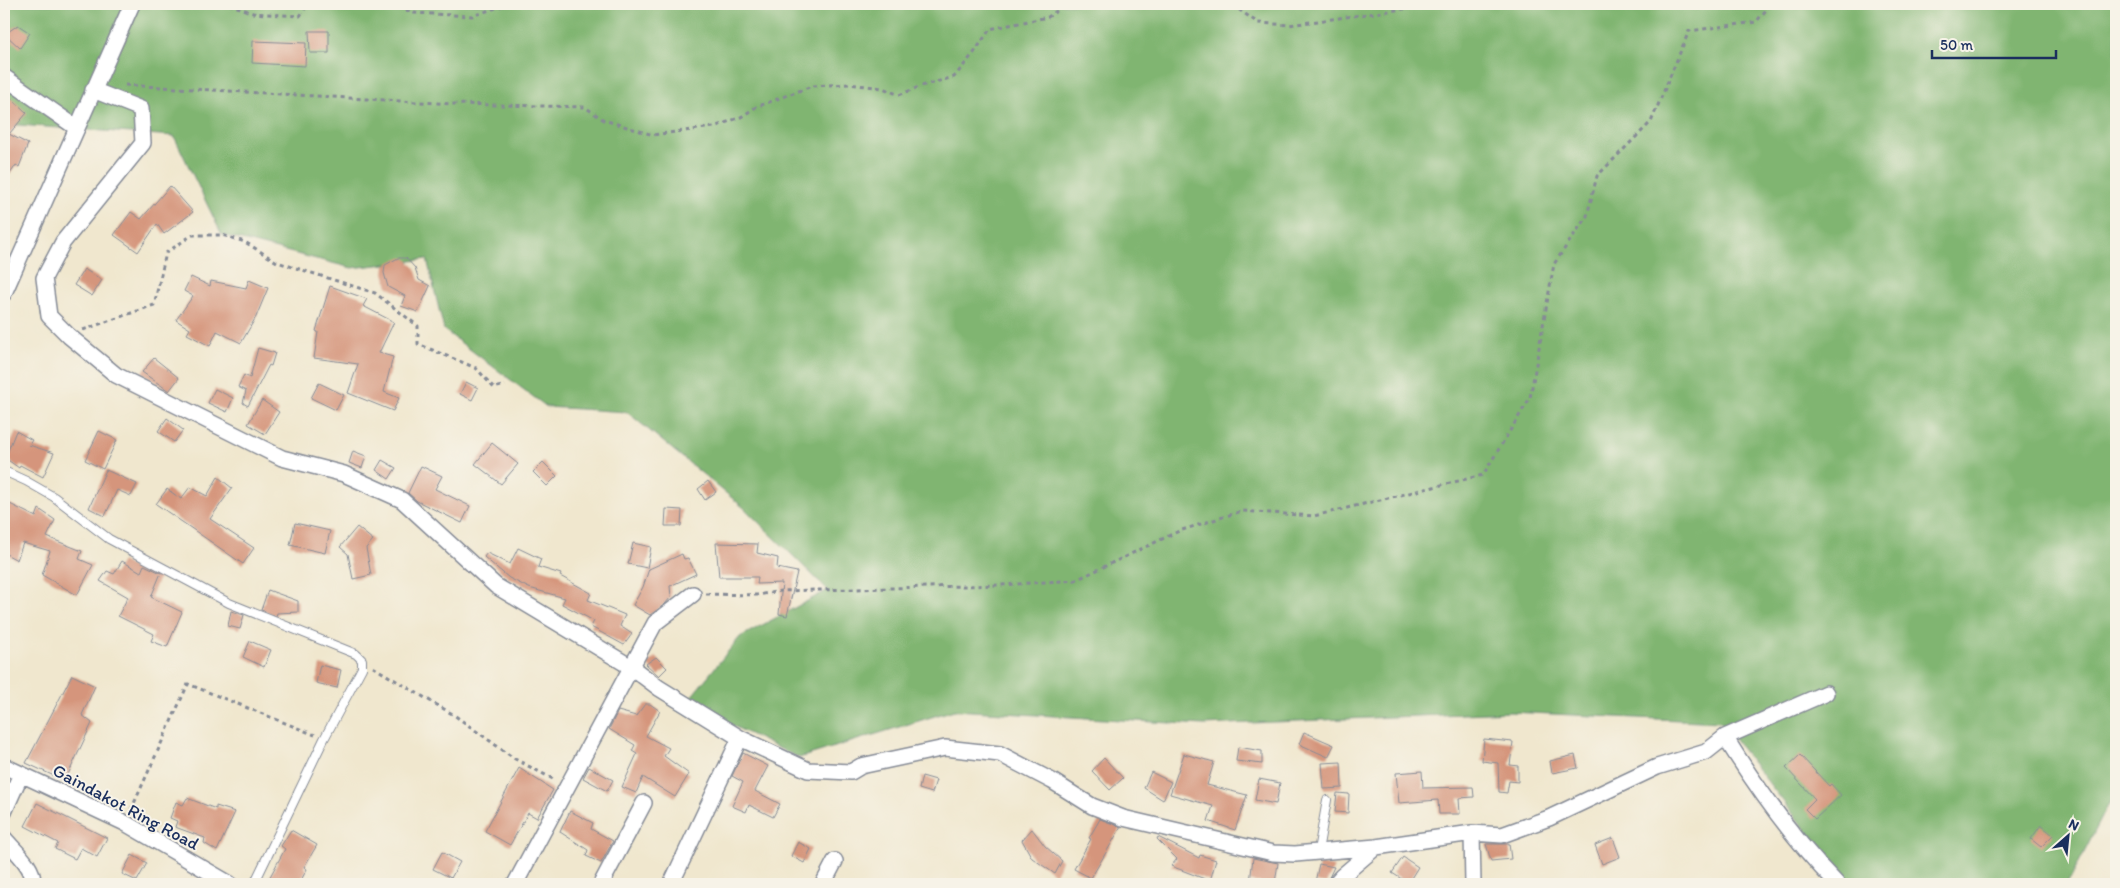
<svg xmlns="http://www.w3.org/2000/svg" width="2120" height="888" viewBox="0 0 2120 888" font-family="Itim,sans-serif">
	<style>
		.forest { fill: #80b571; stroke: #4e7268 }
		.building { fill: #d5957c }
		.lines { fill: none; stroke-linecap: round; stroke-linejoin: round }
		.service-casing { stroke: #868b96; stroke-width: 10 }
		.minor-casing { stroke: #868b96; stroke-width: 18 }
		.path { stroke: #868b96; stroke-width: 3; stroke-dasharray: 4 4; stroke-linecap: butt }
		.service { stroke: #fff; stroke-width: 8 }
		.minor { stroke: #fff; stroke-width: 15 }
		.labels { text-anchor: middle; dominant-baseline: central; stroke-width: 4; stroke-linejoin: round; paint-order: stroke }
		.street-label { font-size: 18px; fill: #1b2f5e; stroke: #f7f3e8 }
	</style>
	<rect width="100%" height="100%" fill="#f7f3e8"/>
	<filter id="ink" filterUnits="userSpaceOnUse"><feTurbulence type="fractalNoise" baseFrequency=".02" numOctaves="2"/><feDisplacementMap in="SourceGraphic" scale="10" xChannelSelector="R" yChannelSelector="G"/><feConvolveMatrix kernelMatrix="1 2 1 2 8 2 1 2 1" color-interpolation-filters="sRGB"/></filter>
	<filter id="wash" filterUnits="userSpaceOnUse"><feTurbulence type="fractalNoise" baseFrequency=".0096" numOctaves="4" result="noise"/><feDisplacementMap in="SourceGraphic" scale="20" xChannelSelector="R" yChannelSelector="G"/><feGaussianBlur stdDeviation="1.12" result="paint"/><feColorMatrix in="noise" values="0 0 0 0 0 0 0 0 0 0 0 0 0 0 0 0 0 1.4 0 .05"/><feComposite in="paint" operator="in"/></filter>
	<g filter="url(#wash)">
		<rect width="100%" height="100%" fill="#f0e7ce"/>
		<path class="forest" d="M 4,4 L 2116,4 L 2116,790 L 2068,884 L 1848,884 L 1721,722 L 1510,712 L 1204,725 L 954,710 L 799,758 L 686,703 L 740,637 L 828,590 L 743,507 L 627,412 L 547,407 L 444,330 L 427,259 L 352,268 L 222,235 L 174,136 L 4,124 Z"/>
		<g id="blocks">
			<path class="building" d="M 18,25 L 30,33 L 20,48 L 5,34 Z
				M 309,31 L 329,31 L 329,53 L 310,53 Z
				M 253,41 L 306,43 L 305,66 L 252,63 Z
				M 11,98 L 27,113 L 9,134 L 28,144 L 19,167 L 16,165 L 4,183 L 4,106 Z
				M 170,186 L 193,212 L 164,234 L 157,224 L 138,252 L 114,235 L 131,212 L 141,219 Z
				M 398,258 L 406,258 L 415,268 L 419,280 L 430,286 L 418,312 L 401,306 L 405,296 L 388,287 L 384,273 L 385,265 Z
				M 84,269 L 102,280 L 92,296 L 74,285 Z
				M 191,277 L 210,286 L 211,281 L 246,288 L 249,280 L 268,288 L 256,317 L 241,343 L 217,331 L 210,346 L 187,334 L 190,329 L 176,320 L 193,296 L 184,291 Z
				M 330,286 L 367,299 L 363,306 L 394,322 L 379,353 L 393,357 L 384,392 L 399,398 L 393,411 L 348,393 L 358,364 L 314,358 L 318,332 L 316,331 Z
				M 258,348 L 275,353 L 271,366 L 269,365 L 248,406 L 243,403 L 246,391 L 238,387 L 244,375 L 250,378 Z
				M 154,358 L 179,378 L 169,391 L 142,372 Z
				M 466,382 L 478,388 L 472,400 L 460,394 Z
				M 319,383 L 344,395 L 336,410 L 311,398 Z
				M 215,389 L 233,398 L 227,412 L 208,403 Z
				M 262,400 L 279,412 L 265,434 L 248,424 Z
				M 167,418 L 183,430 L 174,442 L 158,431 Z
				M 16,431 L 32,440 L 29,445 L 54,453 L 43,477 L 20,465 L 19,468 L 5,458 Z
				M 99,431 L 117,440 L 103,469 L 85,460 Z
				M 492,443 L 518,464 L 501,484 L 475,464 Z
				M 353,451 L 366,456 L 362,468 L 349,463 Z
				M 382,460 L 396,468 L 389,479 L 376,470 Z
				M 543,462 L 557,476 L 547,486 L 533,472 Z
				M 421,466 L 442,476 L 435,489 L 470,506 L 462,523 L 417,501 L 408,493 Z
				M 106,470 L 137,484 L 131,496 L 117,490 L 105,516 L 89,508 Z
				M 218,477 L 232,488 L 210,519 L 254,548 L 243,564 L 156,504 L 167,489 L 181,499 L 190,487 L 207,496 Z
				M 708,481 L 716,492 L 705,500 L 698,489 Z
				M 4,501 L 36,517 L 39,509 L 55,520 L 47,537 L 82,551 L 79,559 L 93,565 L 77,595 L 42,575 L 50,551 L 23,543 L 17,560 L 4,553 Z
				M 666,509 L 682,510 L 681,526 L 665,526 Z
				M 295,523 L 330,531 L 325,553 L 290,545 Z
				M 357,527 L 373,540 L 366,548 L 371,575 L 353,579 L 348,554 L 340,547 Z
				M 633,543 L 651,547 L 647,568 L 628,564 Z
				M 716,543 L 758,544 L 757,553 L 778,558 L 777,568 L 797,572 L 787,616 L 779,614 L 782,583 L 757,584 L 758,577 L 719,577 Z
				M 518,548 L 541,559 L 538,567 L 561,574 L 560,576 L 591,593 L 588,600 L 625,615 L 620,626 L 632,634 L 624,645 L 591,627 L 594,621 L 562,604 L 565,598 L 529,588 L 509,578 L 484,557 L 487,553 L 510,564 Z
				M 682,554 L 684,559 L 688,558 L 696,574 L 670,586 L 671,597 L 665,604 L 650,615 L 633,605 L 643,587 L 649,569 Z
				M 122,561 L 141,572 L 144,565 L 161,573 L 151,597 L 182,612 L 167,647 L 151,641 L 154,634 L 118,616 L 128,597 L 100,581 L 107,571 L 114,574 Z
				M 268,590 L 298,601 L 298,612 L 277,613 L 276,616 L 261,610 Z
				M 231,611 L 244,615 L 240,629 L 228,626 Z
				M 250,641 L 271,650 L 264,667 L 243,657 Z
				M 656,657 L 667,668 L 659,676 L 646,664 Z
				M 320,665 L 341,670 L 337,688 L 316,683 Z
				M 72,675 L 95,686 L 82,715 L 92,723 L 65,781 L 26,763 Z
				M 645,704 L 650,704 L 660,711 L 646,736 L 669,748 L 664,756 L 689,774 L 675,797 L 643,777 L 636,793 L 622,787 L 637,754 L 632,751 L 635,745 L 609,729 L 618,711 L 636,716 Z
				M 1304,732 L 1334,745 L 1328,757 L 1299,744 Z
				M 1484,739 L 1513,742 L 1510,765 L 1518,766 L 1518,782 L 1509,781 L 1507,793 L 1499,792 L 1498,763 L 1482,761 Z
				M 1238,747 L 1262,751 L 1262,764 L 1236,761 Z
				M 743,753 L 768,766 L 755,791 L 780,804 L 773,817 L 749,805 L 746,812 L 732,806 L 743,782 L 732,776 Z
				M 1184,754 L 1214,762 L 1207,785 L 1247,795 L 1235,830 L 1208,821 L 1213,806 L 1170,794 Z
				M 1575,755 L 1578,768 L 1552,773 L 1550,761 Z
				M 1800,755 L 1829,786 L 1831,784 L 1841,795 L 1815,819 L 1805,809 L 1815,799 L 1786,768 Z
				M 1104,758 L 1123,778 L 1110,790 L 1092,771 Z
				M 1341,762 L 1342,788 L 1324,789 L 1322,763 Z
				M 589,767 L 613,780 L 607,791 L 583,778 Z
				M 519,768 L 553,790 L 537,818 L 528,813 L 510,845 L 485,831 Z
				M 1422,771 L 1423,788 L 1473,787 L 1474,797 L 1459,798 L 1460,814 L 1439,814 L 1438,800 L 1399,803 L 1396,773 Z
				M 1151,772 L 1171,782 L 1163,800 L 1144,788 Z
				M 922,776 L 936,780 L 932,793 L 919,789 Z
				M 1259,779 L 1280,783 L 1276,804 L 1255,800 Z
				M 1337,793 L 1349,794 L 1348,813 L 1335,812 Z
				M 187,798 L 216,809 L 216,806 L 235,812 L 217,851 L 204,843 L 205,838 L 175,827 L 177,821 L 170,818 L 176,802 L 183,805 Z
				M 37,803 L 107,838 L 97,857 L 81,848 L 75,859 L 55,849 L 58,843 L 25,826 Z
				M 570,811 L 593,823 L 591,829 L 613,841 L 601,863 L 586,856 L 588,850 L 560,832 Z
				M 1100,819 L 1121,827 L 1091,878 L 1074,869 L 1091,839 L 1089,838 Z
				M 2041,825 L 2053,835 L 2041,847 L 2031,839 Z
				M 1032,829 L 1045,846 L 1062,861 L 1055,874 L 1032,858 L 1022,840 Z
				M 291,830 L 317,845 L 304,867 L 307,869 L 299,884 L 266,884 L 285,849 L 281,846 Z
				M 1158,837 L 1199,858 L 1200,855 L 1216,860 L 1210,881 L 1171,866 L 1177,859 L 1157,839 Z
				M 1613,838 L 1620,857 L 1602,864 L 1595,845 Z
				M 798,842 L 811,849 L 804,863 L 791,856 Z
				M 1486,844 L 1509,844 L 1511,859 L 1491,861 Z
				M 442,852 L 460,862 L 451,878 L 433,869 Z
				M 132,855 L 147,863 L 137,881 L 122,874 Z
				M 1403,857 L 1418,867 L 1408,883 L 1392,873 Z
				M 1253,858 L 1278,863 L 1275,883 L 1250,882 Z
				M 1319,864 L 1334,867 L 1326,884 L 1315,882 Z"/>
		</g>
	</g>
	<g filter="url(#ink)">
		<use href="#blocks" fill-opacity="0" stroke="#868b96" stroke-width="1"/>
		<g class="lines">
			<g class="service-casing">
				<path id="service" d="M 4,471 L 26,481 L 54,497 L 109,539 L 229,603 L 356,654 L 362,660 L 362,668 L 324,739 L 254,884
					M 1318,851 L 1327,800"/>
			</g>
			<g class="minor-casing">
				<path id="minor" d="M 4,77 L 77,128
					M 93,90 L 141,109 L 143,143 L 63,242 L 44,278 L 49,316 L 69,336 L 116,375 L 282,458 L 344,474 L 402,500 L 496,586 L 631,667 L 659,688 L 740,738 L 808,770 L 851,772 L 861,766 L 945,748 L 1000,754 L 1052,781 L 1092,806 L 1123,818 L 1273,853 L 1295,854 L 1376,847 L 1472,833 L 1502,835 L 1549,818 L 1657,767 L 1706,752 L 1725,737 L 1826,693
					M 4,293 L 132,4
					M 1725,737 C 1758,790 1794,840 1837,884
					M 4,766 L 125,823 L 230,884
					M 4,812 L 21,774
					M 1472,833 L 1473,884
					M 4,838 C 13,849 37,869 32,884
					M 515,884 L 655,623 L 693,594
					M 601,884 L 644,803
					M 671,884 L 740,738
					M 823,884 L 835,861
					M 1335,884 L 1342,876 L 1376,847"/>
			</g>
			<path class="path" d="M 229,4 L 253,13 L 300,16 L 308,4
				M 391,4 L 413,13 L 472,16 L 508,4
				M 1176,4 L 1185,6 L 1200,4
				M 1224,4 L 1234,6 L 1258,23 L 1289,25 L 1439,4
				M 125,85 L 453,104 L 585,107 L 604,120 L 653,135 L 714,127 L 741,117 L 756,107 L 812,86 L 849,84 L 883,88 L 899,95 L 921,86 L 954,77 L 974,53 L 990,29 L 1048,17 L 1064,6 L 1097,4
				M 83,330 L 154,305 L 166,253 L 192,235 L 222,235 L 245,242 L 277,262 L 375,293 L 418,326 L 418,344 L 476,368 L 494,388 L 505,385
				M 706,594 L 757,595 L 781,591 L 1001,585 L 1076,580 L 1179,531 L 1242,511 L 1314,516 L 1483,475 L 1530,398 L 1554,264 L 1587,216 L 1597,176 L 1651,122 L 1689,31 L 1756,22 L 1771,4
				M 373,667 L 454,715 L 515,759 L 555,780
				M 131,810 L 188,684 L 315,735"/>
			<use href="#service" class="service"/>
			<use href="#minor" class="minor"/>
		</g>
	</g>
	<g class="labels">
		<g class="street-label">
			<text transform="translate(126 807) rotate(28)">Gaindakot Ring Road</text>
		</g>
	</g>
	<rect width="2120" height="888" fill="none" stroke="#f7f3e8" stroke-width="20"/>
	<g transform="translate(2068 836) rotate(27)" stroke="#f7f3e8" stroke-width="4" paint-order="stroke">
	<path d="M0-4L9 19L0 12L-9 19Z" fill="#1b2f5e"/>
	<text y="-8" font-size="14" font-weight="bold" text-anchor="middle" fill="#1b2f5e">N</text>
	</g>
	<path d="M1932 50v8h124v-8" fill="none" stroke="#1b2f5e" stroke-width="2.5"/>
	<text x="1940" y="50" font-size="15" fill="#1b2f5e" stroke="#f7f3e8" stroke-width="4" paint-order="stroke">50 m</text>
</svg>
